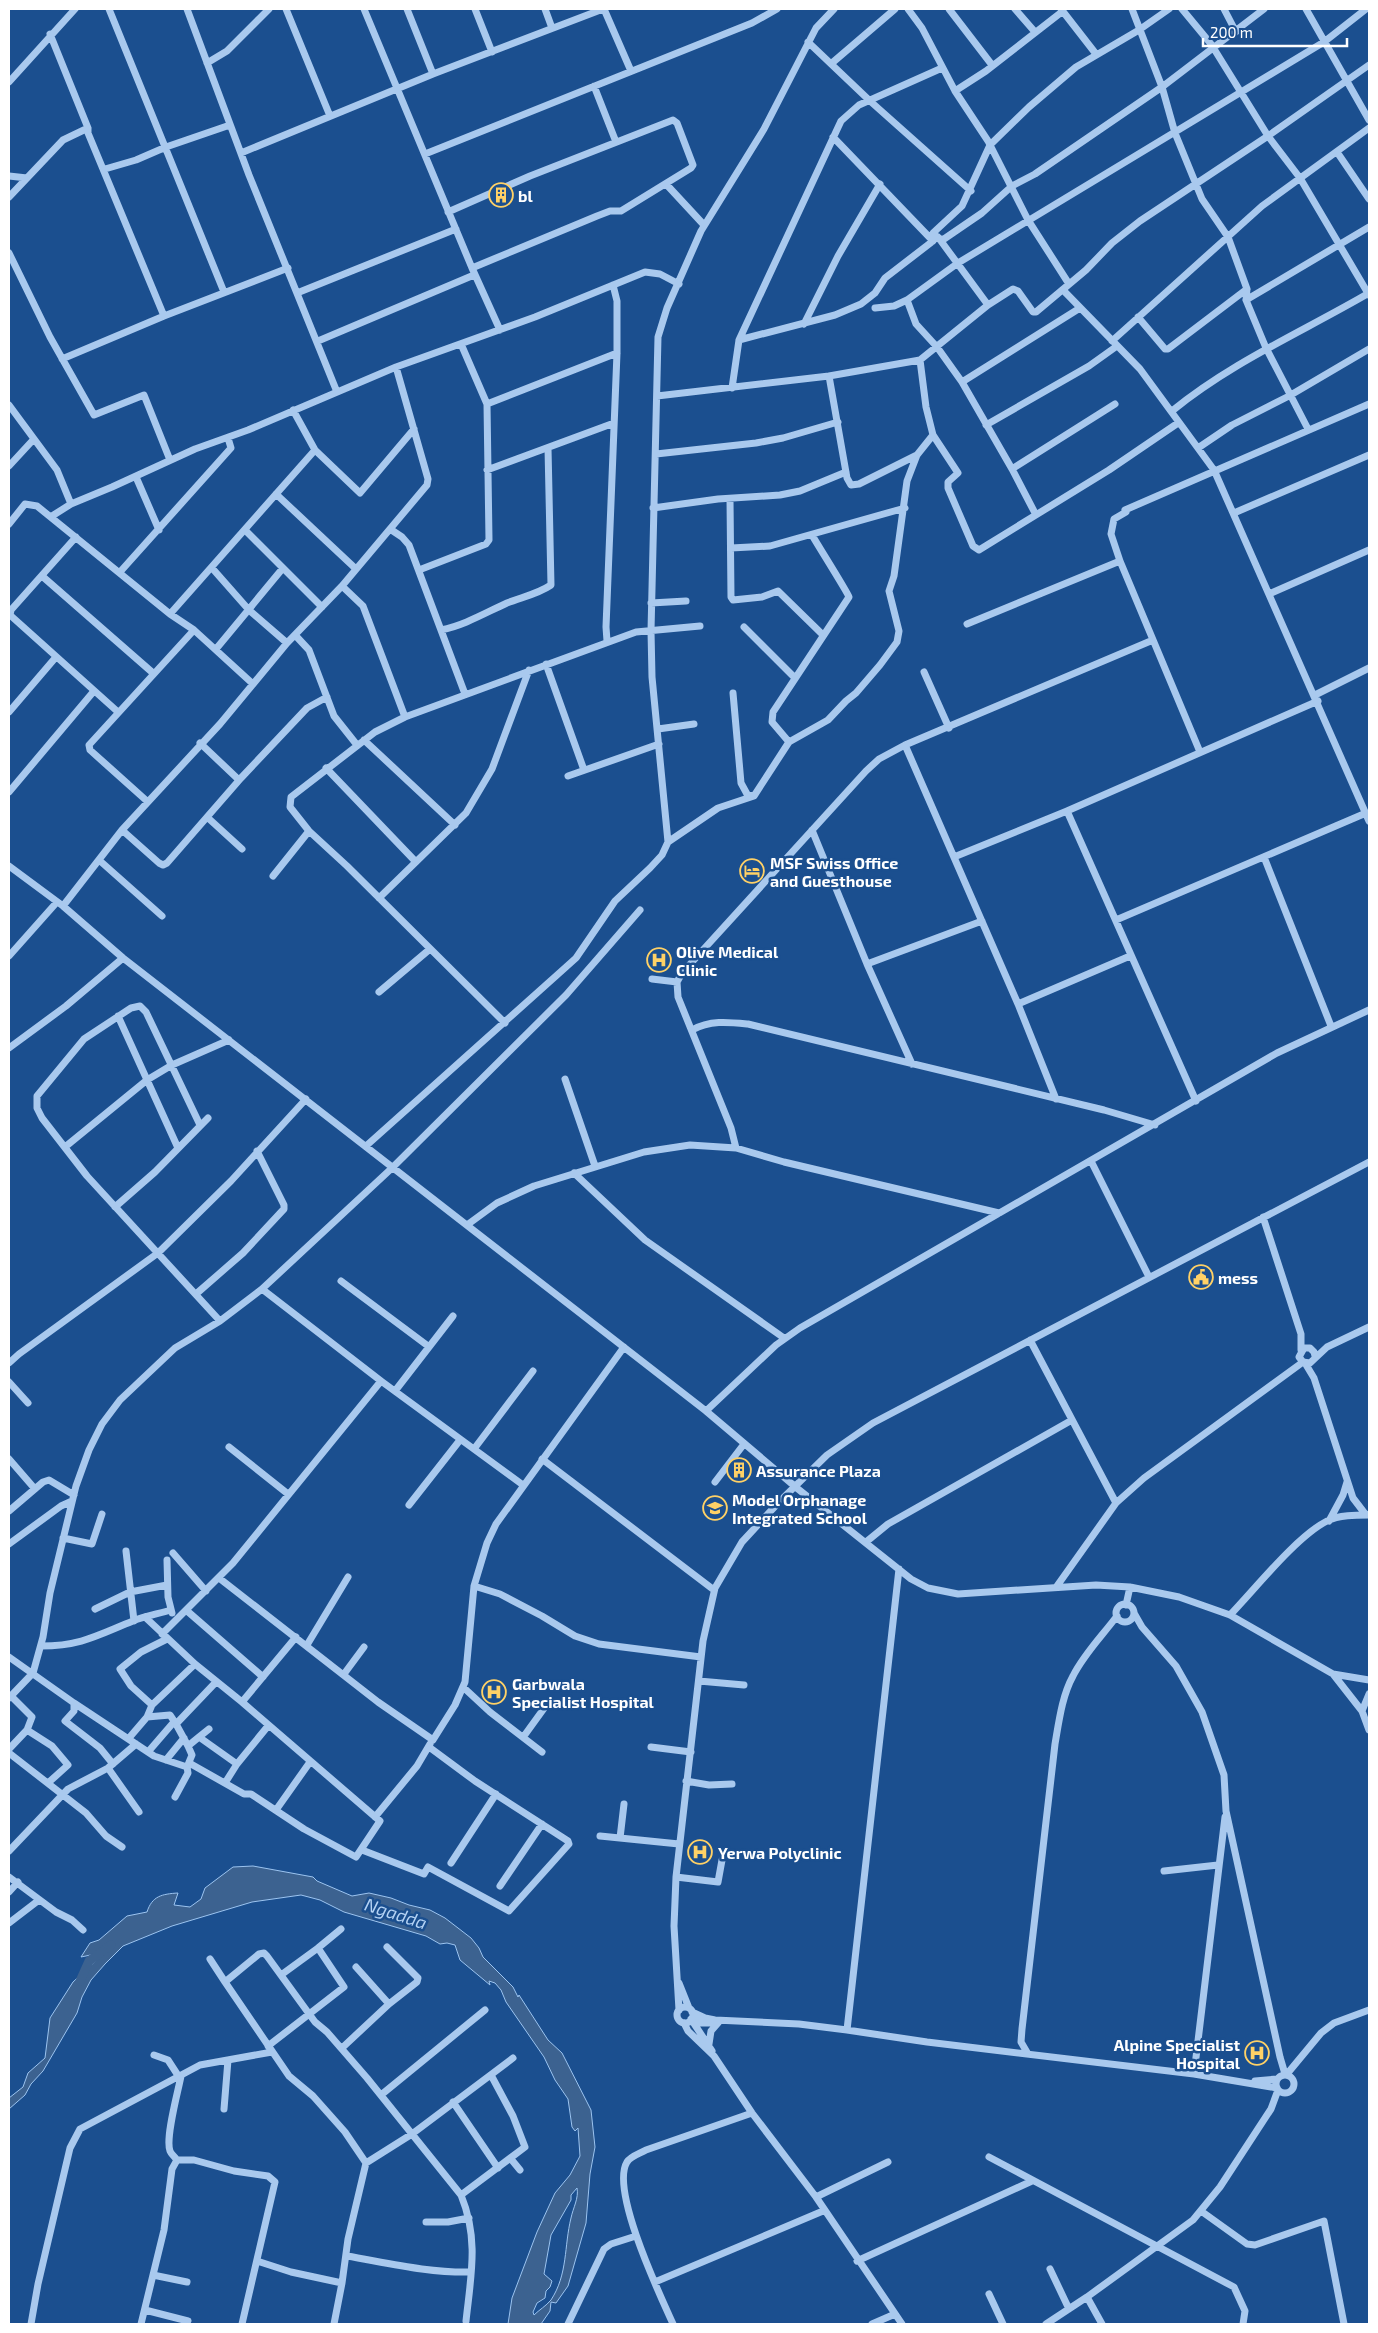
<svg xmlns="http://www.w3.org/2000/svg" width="1378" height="2333" viewBox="0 0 1378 2333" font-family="'Exo 2',sans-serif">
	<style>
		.water { fill: #3c6290; stroke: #9cc4f0; fill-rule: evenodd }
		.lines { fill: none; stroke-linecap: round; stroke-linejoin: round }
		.river { stroke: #3c6290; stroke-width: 9 }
		.minor { stroke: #a9c9ee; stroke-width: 7 }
		.labels { text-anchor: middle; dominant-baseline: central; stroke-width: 5; stroke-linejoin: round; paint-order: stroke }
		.poi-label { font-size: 16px; font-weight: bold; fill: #fff; stroke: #1b4f8f; text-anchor: start }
		.water-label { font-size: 18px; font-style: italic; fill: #b5d3f5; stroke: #1b4f8f }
	</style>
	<rect width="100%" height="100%" fill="#1b4f8f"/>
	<path class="water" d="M 253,1866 L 313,1877 L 317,1881 L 352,1896 L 369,1893 L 391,1898 L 409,1905 L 430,1910 L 445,1918 L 471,1938 L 479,1948 L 483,1957 L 513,1987 L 518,1997 L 519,1995 L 548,2040 L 562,2053 L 591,2110 L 595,2147 L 590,2174 L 586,2223 L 568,2286 L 556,2303 L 551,2302 L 550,2311 L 541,2324 L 508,2324 L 512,2298 L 537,2232 L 555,2193 L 570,2175 L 580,2156 L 578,2128 L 575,2131 L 572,2127 L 568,2099 L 555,2080 L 544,2057 L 506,2002 L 501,1990 L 495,1983 L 489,1981 L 490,1985 L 460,1960 L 455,1945 L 447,1943 L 440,1944 L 426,1936 L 344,1912 L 320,1900 L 301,1895 L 252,1902 L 172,1926 L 123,1946 L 105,1964 L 91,1980 L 82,1997 L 77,2013 L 43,2071 L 31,2084 L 25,2095 L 9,2109 L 9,2098 L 23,2087 L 28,2073 L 45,2058 L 50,2018 L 73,1982 L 105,1952 L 81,1957 L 90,1943 L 99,1940 L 127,1916 L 147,1912 C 152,1896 162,1894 178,1893 L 174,1905 L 190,1907 L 201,1899 L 205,1888 L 233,1867 ZM 577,2188 C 579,2198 573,2208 571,2218 C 564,2246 568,2274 551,2300 C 546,2306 539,2310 534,2315 L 533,2312 L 537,2303 L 545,2298 L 546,2291 L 550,2287 L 552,2281 L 544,2274 L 551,2235 L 571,2200 L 571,2195 Z"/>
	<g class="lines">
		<path class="river" d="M 80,1981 L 89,1961 L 111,1945"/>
		<path class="minor" d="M 109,9 L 224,292
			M 187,9 L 249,175 L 337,392
			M 286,9 L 330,116
			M 364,9 L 472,268 L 500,330
			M 407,9 L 433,74
			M 475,9 L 492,52
			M 545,9 L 552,28
			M 604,9 L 631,71
			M 908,9 L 922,28 L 955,91 L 988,141 L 1028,220 L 1069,284
			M 949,9 L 992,65
			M 1015,9 L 1035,32
			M 1061,9 L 1096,54
			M 1132,9 L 1162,87 L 1175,133 L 1202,199 L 1228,237 L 1247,289 L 1246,300 L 1266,348 L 1308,429
			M 1182,9 L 1211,44 L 1268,136 L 1300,178 L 1369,295
			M 1224,9 L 1236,32
			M 1306,9 L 1369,120
			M 50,34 L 88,128 L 88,133 L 164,316
			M 808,42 L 870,101 L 971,191
			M 207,63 L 227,51 L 269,9
			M 832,63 L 895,9
			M 9,82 L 75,9
			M 594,86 L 616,142
			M 955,91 L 986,71 L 1063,11
			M 833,137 L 933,241
			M 1337,152 L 1369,199
			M 241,153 L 433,74 L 603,9
			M 425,154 L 752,23 L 777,9
			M 105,169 L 136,160 L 166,147 L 230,125
			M 9,176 L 27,178 L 63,140 L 88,128
			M 666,184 L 704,225
			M 9,197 L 27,178
			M 448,212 L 530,176 L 673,120 L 677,123 L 693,165 L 691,168 L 621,211 L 610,211 L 597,216 L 472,268
			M 938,237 L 988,305
			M 939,239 L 944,239 L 982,213 L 1012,186 L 1035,174 L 1162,87 L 1264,9
			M 9,253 L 50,337 L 94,415 L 144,395 L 170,460
			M 1063,290 L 1140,369 L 1214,470 L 1369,821
			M 297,293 L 456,229
			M 907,300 L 958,263 L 1324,42 L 1366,9
			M 1246,300 L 1369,227
			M 875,308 L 894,306 L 907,300 L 916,324 L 937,347 L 962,382 L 1012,469 L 1036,515
			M 1138,317 L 1165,349 L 1168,349 L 1247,289
			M 804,324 L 838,256 L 880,184
			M 739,340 L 841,121 L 859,105 L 942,68
			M 318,341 L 474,275
			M 1112,341 L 1262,206 L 1369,128
			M 62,359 L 164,316 L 288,268
			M 829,376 L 847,478 L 851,485 L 859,484 L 917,455
			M 962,382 L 1080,308
			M 732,388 L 739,340 L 835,315 L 861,304 L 875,293 L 885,278 L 933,241 L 933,233 L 962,206 L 990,145 L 1029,107 L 1076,67 L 1139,30 L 1169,9
			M 657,396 L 829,376 L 920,360 L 988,305 L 1013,289 L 1018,291 L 1033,312 L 1036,312 L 1086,270 L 1112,243 L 1140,221 L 1268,136 L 1369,65
			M 487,404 L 617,353
			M 9,405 L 57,470 L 71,504
			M 293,410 L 315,450 L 360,493 L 414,429
			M 1172,411 C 1232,362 1302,332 1369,293
			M 986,425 L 1089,366 L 1117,346
			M 933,435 L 958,473 L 948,482 L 948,488 L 970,539 L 973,546 L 979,550 L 1109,470 L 1178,423
			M 1198,448 L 1232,425 L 1289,396 L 1369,349
			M 656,454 L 756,443 L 783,438 L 838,422
			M 9,466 L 33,440
			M 1012,469 L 1115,404
			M 487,470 L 614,423
			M 136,477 L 159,530
			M 276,494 L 356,569
			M 730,499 L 731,597 L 733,600 L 762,597 L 778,591 L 823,635
			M 653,508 L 718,499 L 780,495 L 800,491 L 846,472
			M 1234,513 L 1369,455
			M 52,516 L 71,504 L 112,487 L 195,449 L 248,430 L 396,367 L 535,317 L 645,272 L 660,274 L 679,284
			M 9,524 L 25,504 L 37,506 L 170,614 L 194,630 L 253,684
			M 390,529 L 402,537 L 409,545 L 465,694
			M 245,530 L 322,607
			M 76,537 L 11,610 L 10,615 L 118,712
			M 731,548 L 770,546 L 905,508
			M 212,568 L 249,610 L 287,643
			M 419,570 L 486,544 L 489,540 L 487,404 L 461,344
			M 120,572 L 231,448 L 228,438
			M 42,576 L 153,673
			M 342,586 L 363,606 L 405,717
			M 1269,594 L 1369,550
			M 651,603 L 686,601
			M 170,614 L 315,450
			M 967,624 L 1120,561
			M 744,627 L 795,678
			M 441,630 C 465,625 485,613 507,603 C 522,597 538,594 551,585 L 548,448
			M 295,635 L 309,650 L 334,716 L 357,745
			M 607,641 L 606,627 L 617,353 L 617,301 L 613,285
			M 216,649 L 283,568
			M 546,664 L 584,770
			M 924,672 L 949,728
			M 733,693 L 741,783 L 747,794 L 753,796
			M 1315,695 L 1369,668
			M 9,712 L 56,657
			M 658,729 L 694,724
			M 364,740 L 455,825
			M 789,742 L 772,722 L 773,712 L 849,597 C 848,593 817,544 812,535
			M 200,743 L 239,780
			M 905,745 L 1018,1004 L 1056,1099
			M 1200,752 L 1120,561 L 1111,534 L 1114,519 L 1126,512 L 1125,510 L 1369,404
			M 326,768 L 416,862
			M 568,776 L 659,744
			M 9,792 L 94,691
			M 148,802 L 90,750 L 89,745 L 194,630
			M 1067,811 L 1196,1101
			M 207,817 L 242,849
			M 122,830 L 159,863 L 163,865 L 167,863 L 241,778 L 307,708 L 327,697
			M 812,830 L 867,964 L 912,1064
			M 668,842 L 652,677 L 651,631 L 658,337 L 667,308 L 701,231 L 764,129 L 816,28 L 834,9
			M 954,857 L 1067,811 L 1318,701
			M 1264,857 L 1331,1026
			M 99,860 L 162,916
			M 9,866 L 63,906 L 123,958 L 706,1411 L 798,1489 L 911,1579 L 928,1588 L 958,1594 L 1096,1585 L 1130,1587 L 1179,1597 L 1230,1615 L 1333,1674 L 1362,1711 L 1369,1730
			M 273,876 L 309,831
			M 379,898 L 466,813 L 492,769 L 529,670
			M 63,906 L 122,830 L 220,724 L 287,643 L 342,586 L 427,485 L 428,479 L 396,367
			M 1116,920 L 1366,813
			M 9,956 L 57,902
			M 867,964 L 982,921
			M 652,979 L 677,982
			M 379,992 L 430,949
			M 1018,1004 L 1130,956
			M 118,1016 L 178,1148
			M 505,1023 L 347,866 L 309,831 L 290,807 L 291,797 L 375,732 L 405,717 L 636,632 L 700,626
			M 692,1030 C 710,1020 728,1022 748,1024 L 1104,1110 L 1155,1125
			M 9,1048 L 66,1006 L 123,958
			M 565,1079 L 595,1166
			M 200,1125 L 146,1012 L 140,1006 L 131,1008 L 84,1039 L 37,1096 L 37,1108 L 42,1118 L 87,1176 L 220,1321
			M 366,1146 L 566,967 L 576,958 L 615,901 L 650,868 L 662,855 L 668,842 L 718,808 L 754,796 L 789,742 L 828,720 L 846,701 L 856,693 L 880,665 L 897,642 L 899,631 L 889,591 L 894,576 L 907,481 L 917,455 L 933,435 L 926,407 L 920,360
			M 65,1147 L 147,1080 L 172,1065 L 229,1040
			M 736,1148 L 731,1128 L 678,997 L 677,982 L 682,973 L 866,771 L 879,759 L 905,745 L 1153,640
			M 1091,1161 L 1149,1277
			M 574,1173 L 645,1240 L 784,1338
			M 115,1207 L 155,1172 L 208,1118
			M 1263,1217 L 1301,1334 L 1301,1350
			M 467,1225 L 497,1203 L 534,1186 L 644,1152 L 690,1145 L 736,1148 L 784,1162 L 999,1213
			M 341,1281 L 428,1346
			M 262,1289 L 381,1381 L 523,1485
			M 196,1294 L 243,1253 L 284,1209 L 284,1205 L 257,1151
			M 1030,1340 L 1116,1503
			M 1315,1356 L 1314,1352 L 1310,1348 L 1304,1348 L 1299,1357 L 1303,1362 L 1310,1363 L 1327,1347 L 1369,1327
			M 9,1363 L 19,1354 L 158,1253 L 231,1181 L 306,1099
			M 1305,1363 L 1314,1378 L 1353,1498 L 1366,1515
			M 9,1382 L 28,1403
			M 395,1391 L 453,1316
			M 706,1411 L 776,1345 L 800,1328 L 1277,1053 L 1369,1010
			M 229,1447 L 288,1494
			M 474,1449 L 533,1371
			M 9,1459 L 35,1489
			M 542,1459 L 714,1590
			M 715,1482 L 744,1444
			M 409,1505 L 460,1440
			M 9,1511 L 43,1482 L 49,1480 L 74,1495
			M 1329,1521 L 1343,1495 L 1347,1482
			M 63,1538 L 92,1544 L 102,1514
			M 866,1542 L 888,1524 L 1072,1420
			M 9,1544 L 61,1506 L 72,1501
			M 126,1551 L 134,1621
			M 173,1553 L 206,1591
			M 167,1560 L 168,1597 L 172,1613
			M 219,1578 L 378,1702 L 433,1740 L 455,1705 L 465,1682 L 474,1586 L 487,1543 L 496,1524 L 624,1347
			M 474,1586 L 500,1594 L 542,1616 L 575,1636 L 599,1644 L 701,1657
			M 1057,1586 L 1116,1503 L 1144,1478 L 1303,1362
			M1116 1613a9 9 0 1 1 18 0a9 9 0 1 1-18 0Z
			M 1126,1605 L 1130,1587
			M 95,1609 L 130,1592 L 167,1585
			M 186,1610 L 263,1677
			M 1134,1613 L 1142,1627 L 1176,1666 L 1202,1712 L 1224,1775 L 1226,1811 L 1280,2057 L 1285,2074
			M 1230,1615 C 1256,1588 1296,1537 1327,1521 C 1339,1515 1356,1515 1369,1515
			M 162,1634 L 233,1563 L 381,1381
			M 307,1645 L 348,1577
			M 41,1646 C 81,1646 98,1635 133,1621 C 145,1616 158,1614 171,1610
			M 9,1657 L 74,1703 L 74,1711 L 65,1721 L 100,1748 L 113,1764
			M 344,1674 L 364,1647
			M 1333,1674 L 1369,1680
			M 699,1681 L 744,1685
			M 216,1682 L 176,1724 L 188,1746 L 199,1737 L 237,1764
			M 463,1687 L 490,1712 L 542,1752
			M 9,1698 L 33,1673 L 43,1637 L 50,1593 L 76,1486 L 89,1450 L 102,1424 L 120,1400 L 175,1348 L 220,1321 L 262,1289 L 392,1168 L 566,995 L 640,910
			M 242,1702 L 296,1637
			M 74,1703 L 154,1756 L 187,1767 L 191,1764 L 244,1794 L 251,1794 L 304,1829 L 356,1857 L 380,1821 L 242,1702 L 195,1664 L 145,1617
			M 152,1705 L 131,1686 L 120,1669 L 141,1652 L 167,1639
			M 1362,1711 L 1369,1694
			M 147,1717 L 152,1705 L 195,1664
			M 27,1730 L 52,1746 L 68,1765 L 48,1783
			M 524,1736 L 545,1707
			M 199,1737 L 209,1729
			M 129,1738 L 147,1717 L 170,1715 L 176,1724 L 173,1723 L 148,1752
			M 651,1747 L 691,1752
			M 9,1749 L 27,1730 L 32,1717 L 11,1696
			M 9,1753 L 86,1813 L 106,1836 L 122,1847
			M 166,1760 L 184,1738
			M 108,1768 L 139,1812
			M 686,1781 L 709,1785 L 732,1784
			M 225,1783 L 237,1764 L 268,1726
			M 175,1797 L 188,1773 L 187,1767 L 192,1755 L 188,1746
			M 276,1810 L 310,1762
			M 375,1817 L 417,1766 L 430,1744
			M 600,1836 L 679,1844
			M 620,1838 L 624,1804
			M 362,1850 L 424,1874 L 428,1867 L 509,1911 L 569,1844 L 568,1841 L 475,1781 L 429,1747
			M 9,1851 L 68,1789 L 108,1768 L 136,1744
			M 451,1863 L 496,1794
			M 1164,1871 L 1218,1865
			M 9,1877 L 56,1912 L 72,1920 L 83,1930
			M 676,1877 L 718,1882 L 722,1860
			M 500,1886 L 542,1824
			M 9,1892 L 18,1882
			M 9,1923 L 39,1900
			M 318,1948 L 341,1929
			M 210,1959 L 225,1982
			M 356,1967 L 389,2004
			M 679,1983 L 689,2008
			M677 2015a8 8 0 1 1 16 0a8 8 0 1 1-16 0Z
			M 679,2010 L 674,1926 L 676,1877 L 703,1641 L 715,1588 L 742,1542 L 779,1502 L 827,1455 L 873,1423 L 1369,1162
			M 692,2012 L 705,2018 L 715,2020 L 799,2024 L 847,2030 L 927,2042 L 1194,2074 L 1277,2088
			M 693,2018 L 698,2023 L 716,2023
			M 691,2019 L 712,2051
			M 684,2023 L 688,2031 L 714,2056 L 752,2113 L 816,2197 L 902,2324
			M 847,2030 L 899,1569
			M 709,2044 L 711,2031 L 718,2023
			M 268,2046 L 344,1987 L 318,1948 L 281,1975
			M 342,2048 L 389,2004 L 417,1982 L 418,1978 L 387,1947
			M 1028,2054 L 1021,2042 L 1022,2029 L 1055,1744 C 1059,1721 1062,1696 1073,1676 C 1084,1654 1102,1636 1117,1616
			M 154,2055 L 168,2060 L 179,2077
			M 1194,2074 L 1225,1817
			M 1287,2074 L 1321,2033 L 1334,2023 L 1369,2010
			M1276 2084a9 9 0 1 1 18 0a9 9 0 1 1-18 0Z
			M 1255,2081 L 1277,2079
			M 381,2095 L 485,2010
			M 453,2102 L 498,2168
			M 224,2109 L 228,2060
			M 989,2157 L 1234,2287 L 1245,2311 L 1243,2324
			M 511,2159 L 520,2170
			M 177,2160 L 194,2160 L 234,2171 L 268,2176 L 275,2182 L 242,2324
			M 177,2160 C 175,2157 171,2154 170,2151 C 165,2138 178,2092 181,2076
			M 366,2163 L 345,2132 L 313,2096 L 289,2076 L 225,1982 L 259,1954 L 264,1953 L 267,1956 L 315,2022 L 327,2032 L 367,2078 L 461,2195 C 479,2239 471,2275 466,2321
			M 461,2195 L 525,2147 L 513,2116 L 491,2075
			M 816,2197 L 888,2162
			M 1201,2211 L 1247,2244 L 1255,2245 L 1324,2221 L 1344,2324
			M 426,2222 L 448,2222 L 469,2218
			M 347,2256 C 388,2263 429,2273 471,2272
			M 257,2261 L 291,2272 L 342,2283
			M 857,2261 L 1032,2181
			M 1050,2269 L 1069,2309
			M 153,2275 L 187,2282
			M 655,2282 L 823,2211
			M 989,2294 L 1003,2324
			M 1087,2297 L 1102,2324
			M 145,2310 L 188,2321
			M 31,2324 L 38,2284 L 70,2148 L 80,2129 L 200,2065 L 272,2052
			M 141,2324 L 164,2230 L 172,2169 L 177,2160
			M 334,2324 L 342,2283 L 348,2239 L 366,2163 L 412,2134 L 513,2058
			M 568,2324 L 604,2249 L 611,2244 L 636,2236
			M 673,2324 C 660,2295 610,2190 627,2162 C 631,2156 639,2154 646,2150 L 752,2113
			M 872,2324 L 895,2314
			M 1046,2324 L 1087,2297 L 1193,2220 L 1220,2187 L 1271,2109 L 1278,2090"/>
	</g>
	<defs>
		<g id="building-ring" transform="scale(1.25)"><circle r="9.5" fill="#1b4f8f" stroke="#ffd166" stroke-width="1.5"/><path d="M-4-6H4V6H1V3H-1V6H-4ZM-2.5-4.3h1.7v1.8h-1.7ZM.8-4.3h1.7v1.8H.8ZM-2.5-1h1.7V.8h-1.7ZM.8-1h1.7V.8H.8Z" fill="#ffd166"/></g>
		<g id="hotel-ring" transform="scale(1.25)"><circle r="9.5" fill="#1b4f8f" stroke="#ffd166" stroke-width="1.5"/><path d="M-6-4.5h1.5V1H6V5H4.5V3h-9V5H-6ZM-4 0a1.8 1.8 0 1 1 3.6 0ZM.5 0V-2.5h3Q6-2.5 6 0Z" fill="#ffd166"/></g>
		<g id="hospital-ring" transform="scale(1.25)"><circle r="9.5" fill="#1b4f8f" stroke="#ffd166" stroke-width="1.5"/><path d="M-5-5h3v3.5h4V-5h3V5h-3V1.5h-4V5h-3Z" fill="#ffd166"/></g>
		<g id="civic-ring" transform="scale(1.25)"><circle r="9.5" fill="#1b4f8f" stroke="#ffd166" stroke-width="1.5"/><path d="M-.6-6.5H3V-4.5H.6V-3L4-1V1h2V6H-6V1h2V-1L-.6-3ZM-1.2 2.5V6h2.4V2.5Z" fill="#ffd166"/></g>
		<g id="school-ring" transform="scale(1.25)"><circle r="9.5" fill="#1b4f8f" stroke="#ffd166" stroke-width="1.5"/><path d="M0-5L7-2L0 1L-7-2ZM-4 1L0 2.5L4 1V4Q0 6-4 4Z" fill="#ffd166"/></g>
	</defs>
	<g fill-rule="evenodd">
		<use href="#building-ring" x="501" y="195"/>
		<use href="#hotel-ring" x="752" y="871"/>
		<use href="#hospital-ring" x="659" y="960"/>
		<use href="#civic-ring" x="1201" y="1277"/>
		<use href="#building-ring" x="739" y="1470"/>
		<use href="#school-ring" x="715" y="1508"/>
		<use href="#hospital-ring" x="494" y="1692"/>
		<use href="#hospital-ring" x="700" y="1852"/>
		<use href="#hospital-ring" x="1257" y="2053"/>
	</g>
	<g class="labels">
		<g class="poi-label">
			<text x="518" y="195">bl</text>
			<text x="770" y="862">MSF Swiss Office<tspan x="770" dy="18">and Guesthouse</tspan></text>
			<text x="676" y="951">Olive Medical<tspan x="676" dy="18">Clinic</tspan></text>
			<text x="1218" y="1277">mess</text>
			<text x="756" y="1470">Assurance Plaza</text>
			<text x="732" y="1499">Model Orphanage<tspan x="732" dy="18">Integrated School</tspan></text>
			<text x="512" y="1683">Garbwala<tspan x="512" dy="18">Specialist Hospital</tspan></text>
			<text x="718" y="1852">Yerwa Polyclinic</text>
			<text x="1240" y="2044" text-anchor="end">Alpine Specialist<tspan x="1240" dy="18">Hospital</tspan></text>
		</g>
		<g class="water-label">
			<text transform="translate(396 1913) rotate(18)">Ngadda</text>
		</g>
	</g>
	<rect width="1378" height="2333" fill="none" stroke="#ffffff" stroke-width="20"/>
	<path d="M1203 38v8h144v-8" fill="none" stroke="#ffffff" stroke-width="2.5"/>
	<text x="1210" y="38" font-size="15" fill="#ffffff" stroke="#1b4f8f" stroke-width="4" paint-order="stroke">200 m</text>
</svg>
